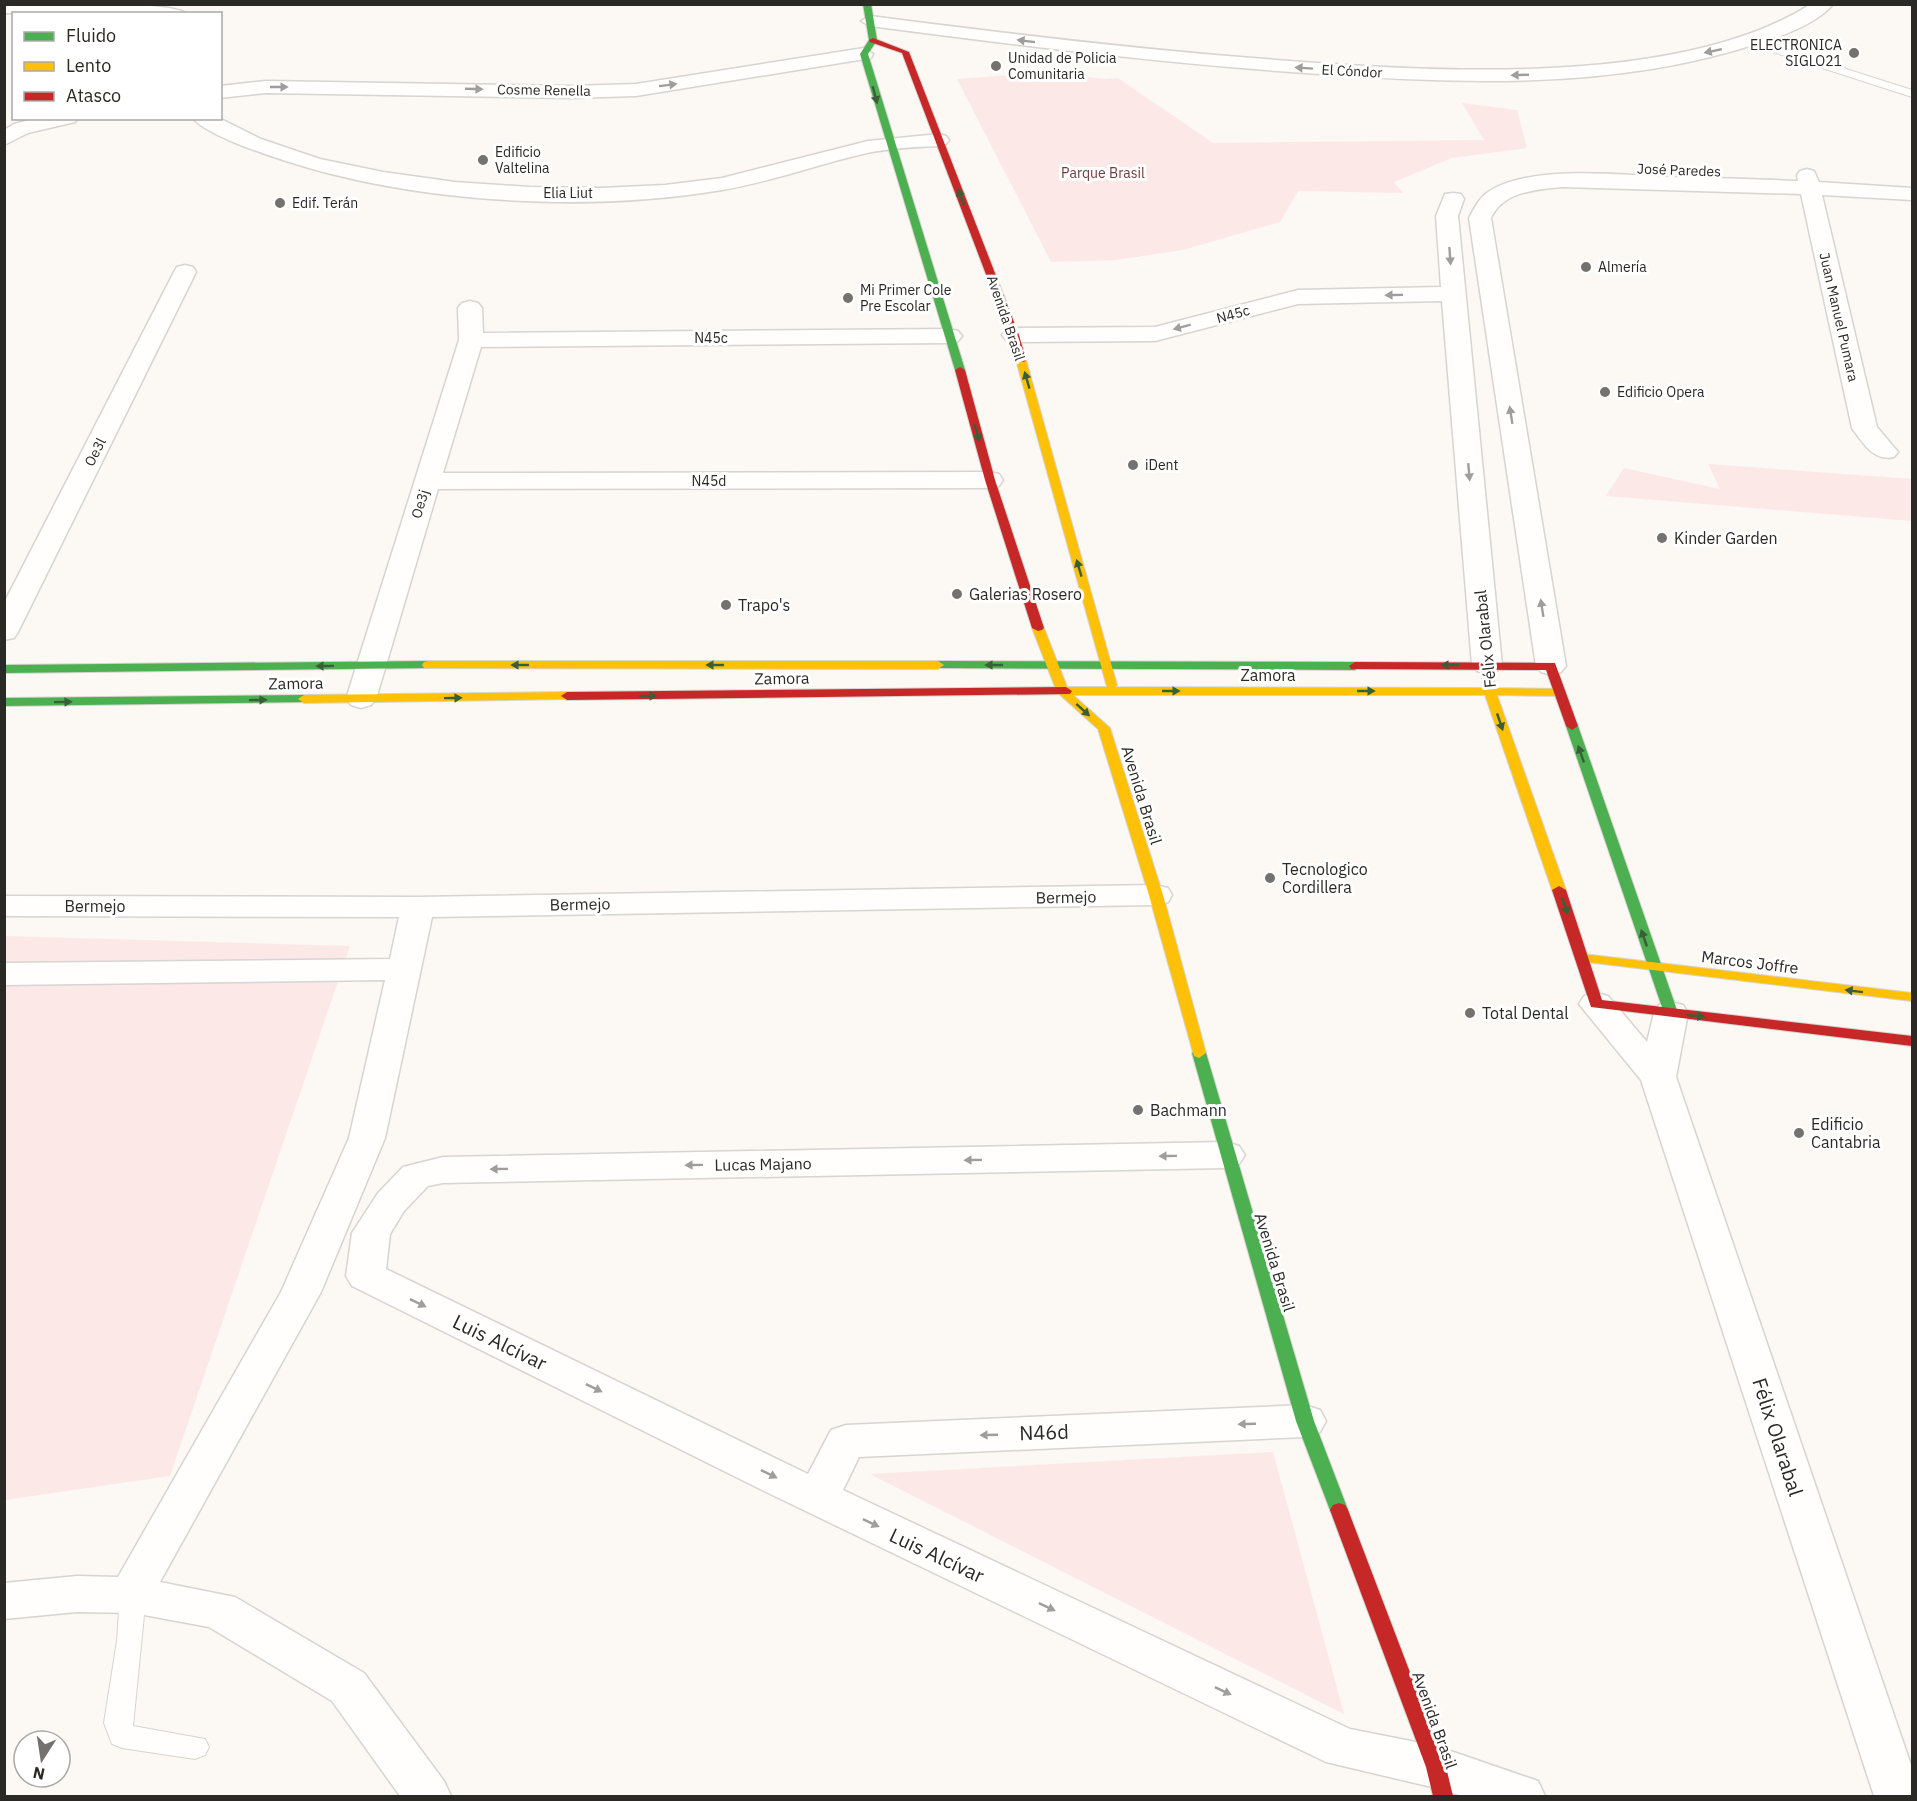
<svg xmlns="http://www.w3.org/2000/svg" width="1917" height="1801" viewBox="0 0 1917 1801" font-family="'IBM Plex Sans',sans-serif">
	<style>
		.green { fill: #fce9e7 }
		.lines { fill: none; stroke-linecap: round; stroke-linejoin: round }
		.lane-casing { stroke: #d7d4d1; stroke-width: 2 }
		.street-casing { stroke: #d7d4d1; stroke-width: 3 }
		.fast-casing { stroke: #d7d4d1; stroke-width: 2 }
		.slow-casing { stroke: #d7d4d1; stroke-width: 2 }
		.jam-casing { stroke: #d7d4d1; stroke-width: 2 }
		.lane { fill: #fffefd; fill-rule: evenodd }
		.street { fill: #fffefd; fill-rule: evenodd }
		.fast { fill: #4caf50; fill-rule: evenodd }
		.slow { fill: #ffc107; fill-rule: evenodd }
		.jam { fill: #c62828; fill-rule: evenodd }
		.oneway { fill: #a09e9c }
		.oneway2 { fill: #385f37 }
		.poi-dot { fill: #74716e; stroke: #fff; stroke-width: 2 }
		.labels { text-anchor: middle; dominant-baseline: central; stroke-width: 6; stroke-linejoin: round; paint-order: stroke }
		.far-poi-label { font-size: 14px; fill: #2b2926; stroke: #fff; text-anchor: start }
		.far-street-label { font-size: 14px; fill: #2b2926; stroke: #fff }
		.far-park-label { font-size: 14px; fill: #713a3b; stroke: #fff }
		.poi-label { font-size: 16px; fill: #2b2926; stroke: #fff; text-anchor: start }
		.street-label { font-size: 16px; fill: #2b2926; stroke: #fff }
		.near-street-label { font-size: 20px; fill: #2b2926; stroke: #fff }
	</style>
	<rect width="100%" height="100%" fill="#fcf8f4"/>
	<path class="green" d="M 1053,72 L 1104,79 L 1118,78 L 1213,143 L 1484,140 L 1462,103 L 1517,110 L 1527,148 L 1452,158 L 1394,182 L 1403,193 L 1298,191 L 1280,222 L 1183,250 L 1116,260 L 1051,262 L 957,79 Z
		M 1708,464 L 1912,479 L 1912,521 L 1606,496 L 1624,468 L 1720,489 Z
		M 5,936 L 350,946 L 170,1476 L 5,1500 Z
		M 1273,1452 L 1344,1714 L 870,1474 Z"/>
	<g class="lines">
		<g class="lane-casing">
			<path id="lane" d="M 1749,38 L 1912,90 L 1912,97 L 1745,43 L 1743,41 Z
				M 133,1584 L 142,1587 L 146,1595 L 133,1726 L 205,1739 L 209,1747 L 205,1755 L 195,1759 L 122,1748 L 112,1744 L 104,1723 L 117,1641 L 120,1595 L 124,1587 Z"/>
		</g>
		<g class="street-casing">
			<path id="street" d="M 4,4 C 30,4 175,0 187,14 L 4,13 Z
				M 1811,4 L 1833,4 C 1817,24 1782,36 1759,43 C 1615,91 1455,84 1305,73 C 1160,63 1015,45 870,26 L 861,21 L 870,16 C 1002,33 1133,49 1265,59 C 1420,71 1676,90 1811,4 Z
				M 864,48 L 873,54 L 871,58 L 636,96 L 571,98 L 266,93 L 220,98 L 220,86 L 266,81 L 571,86 L 636,84 Z
				M 37,118 L 78,118 L 75,122 L 28,133 L 4,145 L 4,130 L 14,124 Z
				M 193,118 L 219,118 L 261,139 L 320,159 L 383,172 L 455,182 L 529,187 L 600,188 L 665,185 L 722,178 L 868,141 L 939,134 L 946,136 L 949,140 L 946,144 L 939,146 C 915,147 891,148 867,153 C 818,164 771,182 722,190 C 587,213 413,203 283,160 C 264,154 204,134 193,118 Z
				M 1807,169 L 1814,171 L 1819,182 L 1912,188 L 1912,200 L 1822,195 L 1877,427 L 1898,452 L 1894,457 C 1874,462 1863,443 1852,428 L 1801,194 L 1562,187 C 1536,190 1503,191 1491,218 L 1566,666 L 1561,672 L 1551,675 L 1541,672 L 1536,666 L 1469,218 C 1474,209 1479,198 1488,192 C 1530,164 1620,175 1669,177 C 1712,178 1755,179 1798,181 L 1797,175 L 1800,171 Z
				M 1453,193 L 1461,194 L 1464,199 L 1458,216 L 1502,665 L 1497,671 L 1487,674 L 1477,671 L 1472,665 L 1442,301 L 1298,304 L 1155,341 L 1014,342 L 1006,340 L 1002,335 L 1006,330 L 1014,328 L 1155,327 L 1298,290 L 1441,287 L 1436,216 L 1445,194 Z
				M 185,265 L 193,267 L 196,272 L 18,632 L 14,638 L 4,640 L 4,603 L 174,272 L 177,267 Z
				M 470,301 L 478,303 L 482,308 L 483,333 L 950,329 L 958,331 L 962,336 L 958,341 L 950,343 L 481,347 L 443,473 L 990,472 L 999,474 L 1003,480 L 999,486 L 990,488 L 438,489 L 376,699 L 371,705 L 361,708 L 351,705 L 346,699 L 459,340 L 458,308 L 462,303 Z
				M 1156,885 L 1168,888 L 1172,895 L 1168,902 L 1156,905 L 432,917 L 385,1138 L 321,1292 L 160,1582 L 235,1597 L 364,1673 L 444,1781 L 451,1796 L 400,1796 L 332,1701 L 209,1627 L 133,1613 L 77,1612 L 4,1619 L 4,1583 L 77,1576 L 118,1577 L 281,1292 L 349,1138 L 385,980 L 4,985 L 4,963 L 390,959 L 399,917 L 4,916 L 4,896 L 418,897 Z
				M 1596,993 L 1608,996 L 1647,1042 L 1654,1013 L 1659,1005 L 1671,1002 L 1683,1005 L 1688,1013 L 1676,1077 L 1912,1768 L 1912,1796 L 1874,1796 L 1641,1080 L 1579,1004 L 1584,996 Z
				M 1226,1142 L 1239,1146 L 1245,1155 L 1239,1164 L 1226,1168 L 443,1183 L 428,1186 L 404,1211 L 390,1234 L 386,1269 L 808,1474 L 831,1430 L 846,1425 L 1305,1405 L 1320,1410 L 1326,1421 L 1320,1432 L 1305,1437 L 859,1457 L 843,1490 L 1350,1729 L 1436,1746 L 1538,1781 L 1545,1796 L 1462,1796 L 1436,1788 L 1326,1762 L 758,1488 L 352,1286 L 346,1276 L 352,1233 L 378,1193 L 403,1167 L 443,1157 Z"/>
		</g>
		<g class="fast-casing">
			<path id="fast" d="M 863,4 L 871,4 L 877,40 L 868,54 L 965,370 L 963,372 L 955,370 L 860,54 L 869,40 Z
				M 428,661 L 432,662 L 434,665 L 432,668 L 4,673 L 4,665 Z
				M 938,661 L 1355,662 L 1361,666 L 1355,670 L 934,668 L 932,665 Z
				M 304,695 L 310,699 L 308,702 L 4,706 L 4,698 Z
				M 1572,722 L 1578,726 L 1678,1013 L 1676,1016 L 1666,1016 L 1664,1013 L 1566,726 Z
				M 1199,1048 L 1206,1053 L 1314,1421 L 1348,1510 L 1345,1515 L 1339,1517 L 1333,1515 L 1330,1510 L 1296,1421 L 1192,1053 Z"/>
		</g>
		<g class="slow-casing">
			<path id="slow" d="M 1021,357 L 1026,360 L 1117,685 L 1115,687 L 1483,688 L 1481,670 L 1487,666 L 1493,670 L 1495,688 L 1563,689 L 1565,692 L 1563,695 L 1559,696 L 1497,695 L 1566,890 L 1564,893 L 1554,893 L 1552,890 L 1485,695 L 1073,695 L 1110,728 L 1163,895 L 1206,1053 L 1199,1058 L 1194,1056 L 1149,895 L 1098,729 L 1057,692 L 1032,628 L 1038,625 L 1044,628 L 1067,687 L 1107,687 L 1016,360 Z
				M 428,661 L 938,661 L 944,665 L 938,669 L 424,668 L 422,665 L 424,662 Z
				M 567,692 L 573,696 L 571,699 L 304,703 L 298,699 L 304,695 Z
				M 1583,954 L 1912,993 L 1912,1001 L 1578,961 L 1576,958 L 1578,955 Z"/>
		</g>
		<g class="jam-casing">
			<path id="jam" d="M 873,38 L 909,52 L 1019,335 L 1026,360 L 1024,362 L 1016,360 L 1009,335 L 902,53 L 870,42 L 869,40 Z
				M 960,367 L 965,370 L 995,480 L 1044,628 L 1042,630 L 1038,631 L 1032,628 L 985,480 L 955,370 Z
				M 1355,662 L 1555,663 L 1578,726 L 1572,730 L 1566,726 L 1546,670 L 1351,669 L 1349,666 Z
				M 1066,687 L 1072,691 L 1070,694 L 567,700 L 561,696 L 567,692 Z
				M 1559,886 L 1566,890 L 1602,1000 L 1912,1036 L 1912,1046 L 1591,1007 L 1552,890 Z
				M 1339,1503 L 1345,1505 L 1348,1510 L 1446,1767 L 1453,1796 L 1433,1796 L 1426,1767 L 1330,1510 L 1333,1505 Z"/>
		</g>
		<use href="#lane" class="lane"/>
		<use href="#street" class="street"/>
		<use href="#fast" class="fast"/>
		<use href="#slow" class="slow"/>
		<use href="#jam" class="jam"/>
	</g>
	<defs><path id="oneway-solid" d="M-6-.8H1V-3.2L6.5 0L1 3.2V.8H-6Z" transform="scale(1.5)"/></defs>
	<g class="oneway">
		<use href="#oneway-solid" transform="translate(1026 41) rotate(-173)"/>
		<use href="#oneway-solid" transform="translate(1713 51) rotate(168)"/>
		<use href="#oneway-solid" transform="translate(1304 68) rotate(-176)"/>
		<use href="#oneway-solid" transform="translate(1520 75) rotate(178)"/>
		<use href="#oneway-solid" transform="translate(668 85) rotate(-7)"/>
		<use href="#oneway-solid" transform="translate(279 87)"/>
		<use href="#oneway-solid" transform="translate(474 89) rotate(2)"/>
		<use href="#oneway-solid" transform="translate(1450 256) rotate(86)"/>
		<use href="#oneway-solid" transform="translate(1394 295) rotate(179)"/>
		<use href="#oneway-solid" transform="translate(1182 327) rotate(165)"/>
		<use href="#oneway-solid" transform="translate(1511 415) rotate(-99)"/>
		<use href="#oneway-solid" transform="translate(1469 472) rotate(85)"/>
		<use href="#oneway-solid" transform="translate(1542 608) rotate(-99)"/>
		<use href="#oneway-solid" transform="translate(1168 1156) rotate(179)"/>
		<use href="#oneway-solid" transform="translate(973 1160) rotate(179)"/>
		<use href="#oneway-solid" transform="translate(694 1165) rotate(179)"/>
		<use href="#oneway-solid" transform="translate(499 1169) rotate(179)"/>
		<use href="#oneway-solid" transform="translate(418 1303) rotate(26)"/>
		<use href="#oneway-solid" transform="translate(594 1388) rotate(26)"/>
		<use href="#oneway-solid" transform="translate(1247 1424) rotate(178)"/>
		<use href="#oneway-solid" transform="translate(989 1435) rotate(178)"/>
		<use href="#oneway-solid" transform="translate(769 1474) rotate(26)"/>
		<use href="#oneway-solid" transform="translate(871 1523) rotate(25)"/>
		<use href="#oneway-solid" transform="translate(1047 1607) rotate(25)"/>
		<use href="#oneway-solid" transform="translate(1223 1691) rotate(25)"/>
	</g>
	<g class="oneway2">
		<use href="#oneway-solid" transform="translate(875 95) rotate(75)"/>
		<use href="#oneway-solid" transform="translate(961 197) rotate(-111)"/>
		<use href="#oneway-solid" transform="translate(1027 380) rotate(-106)"/>
		<use href="#oneway-solid" transform="translate(977 433) rotate(74)"/>
		<use href="#oneway-solid" transform="translate(1079 568) rotate(-106)"/>
		<use href="#oneway-solid" transform="translate(520 665) rotate(180)"/>
		<use href="#oneway-solid" transform="translate(715 665) rotate(180)"/>
		<use href="#oneway-solid" transform="translate(994 665) rotate(180)"/>
		<use href="#oneway-solid" transform="translate(1450 665) rotate(-180)"/>
		<use href="#oneway-solid" transform="translate(325 666) rotate(179)"/>
		<use href="#oneway-solid" transform="translate(1171 691)"/>
		<use href="#oneway-solid" transform="translate(1366 691)"/>
		<use href="#oneway-solid" transform="translate(648 696) rotate(-1)"/>
		<use href="#oneway-solid" transform="translate(453 698) rotate(-1)"/>
		<use href="#oneway-solid" transform="translate(258 700) rotate(-1)"/>
		<use href="#oneway-solid" transform="translate(63 702) rotate(-1)"/>
		<use href="#oneway-solid" transform="translate(1083 710) rotate(42)"/>
		<use href="#oneway-solid" transform="translate(1500 722) rotate(71)"/>
		<use href="#oneway-solid" transform="translate(1581 754) rotate(-109)"/>
		<use href="#oneway-solid" transform="translate(1565 906) rotate(71)"/>
		<use href="#oneway-solid" transform="translate(1644 938) rotate(-109)"/>
		<use href="#oneway-solid" transform="translate(1854 991) rotate(-173)"/>
		<use href="#oneway-solid" transform="translate(1696 1016) rotate(6)"/>
	</g>
	<g class="poi-dot">
		<circle cx="1854" cy="53" r="6"/>
		<circle cx="996" cy="66" r="6"/>
		<circle cx="483" cy="160" r="6"/>
		<circle cx="280" cy="203" r="6"/>
		<circle cx="1586" cy="267" r="6"/>
		<circle cx="848" cy="298" r="6"/>
		<circle cx="1605" cy="392" r="6"/>
		<circle cx="1133" cy="465" r="6"/>
		<circle cx="1662" cy="538" r="6"/>
		<circle cx="957" cy="594" r="6"/>
		<circle cx="726" cy="605" r="6"/>
		<circle cx="1270" cy="878" r="6"/>
		<circle cx="1470" cy="1013" r="6"/>
		<circle cx="1138" cy="1110" r="6"/>
		<circle cx="1799" cy="1133" r="6"/>
	</g>
	<g class="labels">
		<g class="far-poi-label">
			<text x="1842" y="45" text-anchor="end">ELECTRONICA<tspan x="1842" dy="16">SIGLO21</tspan></text>
			<text x="1008" y="58">Unidad de Policia<tspan x="1008" dy="16">Comunitaria</tspan></text>
			<text x="495" y="152">Edificio<tspan x="495" dy="16">Valtelina</tspan></text>
			<text x="292" y="203">Edif. Terán</text>
			<text x="1598" y="267">Almería</text>
			<text x="860" y="290">Mi Primer Cole<tspan x="860" dy="16">Pre Escolar</tspan></text>
			<text x="1617" y="392">Edificio Opera</text>
			<text x="1145" y="465">iDent</text>
		</g>
		<g class="far-street-label">
			<text transform="translate(1352 71) rotate(3)">El Cóndor</text>
			<text transform="translate(544 90) rotate(1)">Cosme Renella</text>
			<text transform="translate(1679 170) rotate(2)">José Paredes</text>
			<text x="568" y="193">Elia Liut</text>
			<text transform="translate(1233 314) rotate(-15)">N45c</text>
			<text transform="translate(1839 317) rotate(77)">Juan Manuel Pumara</text>
			<text transform="translate(1006 318) rotate(71)">Avenida Brasil</text>
			<text x="711" y="338">N45c</text>
			<text transform="translate(95 452) rotate(-63)">Oe3l</text>
			<text x="709" y="481">N45d</text>
			<text transform="translate(420 504) rotate(-73)">Oe3j</text>
		</g>
		<g class="far-park-label">
			<text x="1103" y="173">Parque Brasil</text>
		</g>
		<g class="poi-label">
			<text x="1674" y="538">Kinder Garden</text>
			<text x="969" y="594">Galerias Rosero</text>
			<text x="738" y="605">Trapo's</text>
			<text x="1282" y="869">Tecnologico<tspan x="1282" dy="18">Cordillera</tspan></text>
			<text x="1482" y="1013">Total Dental</text>
			<text x="1150" y="1110">Bachmann</text>
			<text x="1811" y="1124">Edificio<tspan x="1811" dy="18">Cantabria</tspan></text>
		</g>
		<g class="street-label">
			<text transform="translate(1485 639) rotate(-96)">Félix Olarabal</text>
			<text x="1268" y="675">Zamora</text>
			<text transform="translate(782 678) rotate(-1)">Zamora</text>
			<text transform="translate(296 683) rotate(-1)">Zamora</text>
			<text transform="translate(1142 795) rotate(73)">Avenida Brasil</text>
			<text transform="translate(1066 897) rotate(-1)">Bermejo</text>
			<text transform="translate(580 904) rotate(-1)">Bermejo</text>
			<text x="95" y="906">Bermejo</text>
			<text transform="translate(1750 962) rotate(7)">Marcos Joffre</text>
			<text transform="translate(763 1164) rotate(-1)">Lucas Majano</text>
			<text transform="translate(1275 1262) rotate(73)">Avenida Brasil</text>
			<text transform="translate(1435 1720) rotate(70)">Avenida Brasil</text>
		</g>
		<g class="near-street-label">
			<text transform="translate(500 1342) rotate(26)">Luis Alcívar</text>
			<text transform="translate(1044 1432) rotate(-2)">N46d</text>
			<text transform="translate(1778 1437) rotate(72)">Félix Olarabal</text>
			<text transform="translate(937 1555) rotate(25)">Luis Alcívar</text>
		</g>
	</g>
	<rect width="1917" height="1801" fill="none" stroke="#2b2926" stroke-width="12"/>
	<rect x="12" y="12" width="210" height="108" fill="#ffffff" stroke="#aaa9a8" stroke-width="1.5"/>
	<rect x="24" y="32" width="30" height="9" fill="#4caf50" stroke="#aaa9a8" stroke-width="1.5"/>
	<text x="66" y="42" font-size="18" fill="#2b2926">Fluido</text>
	<rect x="24" y="62" width="30" height="9" fill="#ffc107" stroke="#aaa9a8" stroke-width="1.5"/>
	<text x="66" y="72" font-size="18" fill="#2b2926">Lento</text>
	<rect x="24" y="92" width="30" height="9" fill="#c62828" stroke="#aaa9a8" stroke-width="1.5"/>
	<text x="66" y="102" font-size="18" fill="#2b2926">Atasco</text>
	<g transform="translate(42 1759) rotate(192)"><circle r="28" fill="#ffffff" stroke="#aaa9a8" stroke-width="1.5"/>
	<path d="M0-4.5L10 22L0 15L-10 22Z" fill="#74716e"/>
	<text y="-9" font-size="16" font-weight="bold" text-anchor="middle" fill="#2b2926">N</text>
	</g>
</svg>
